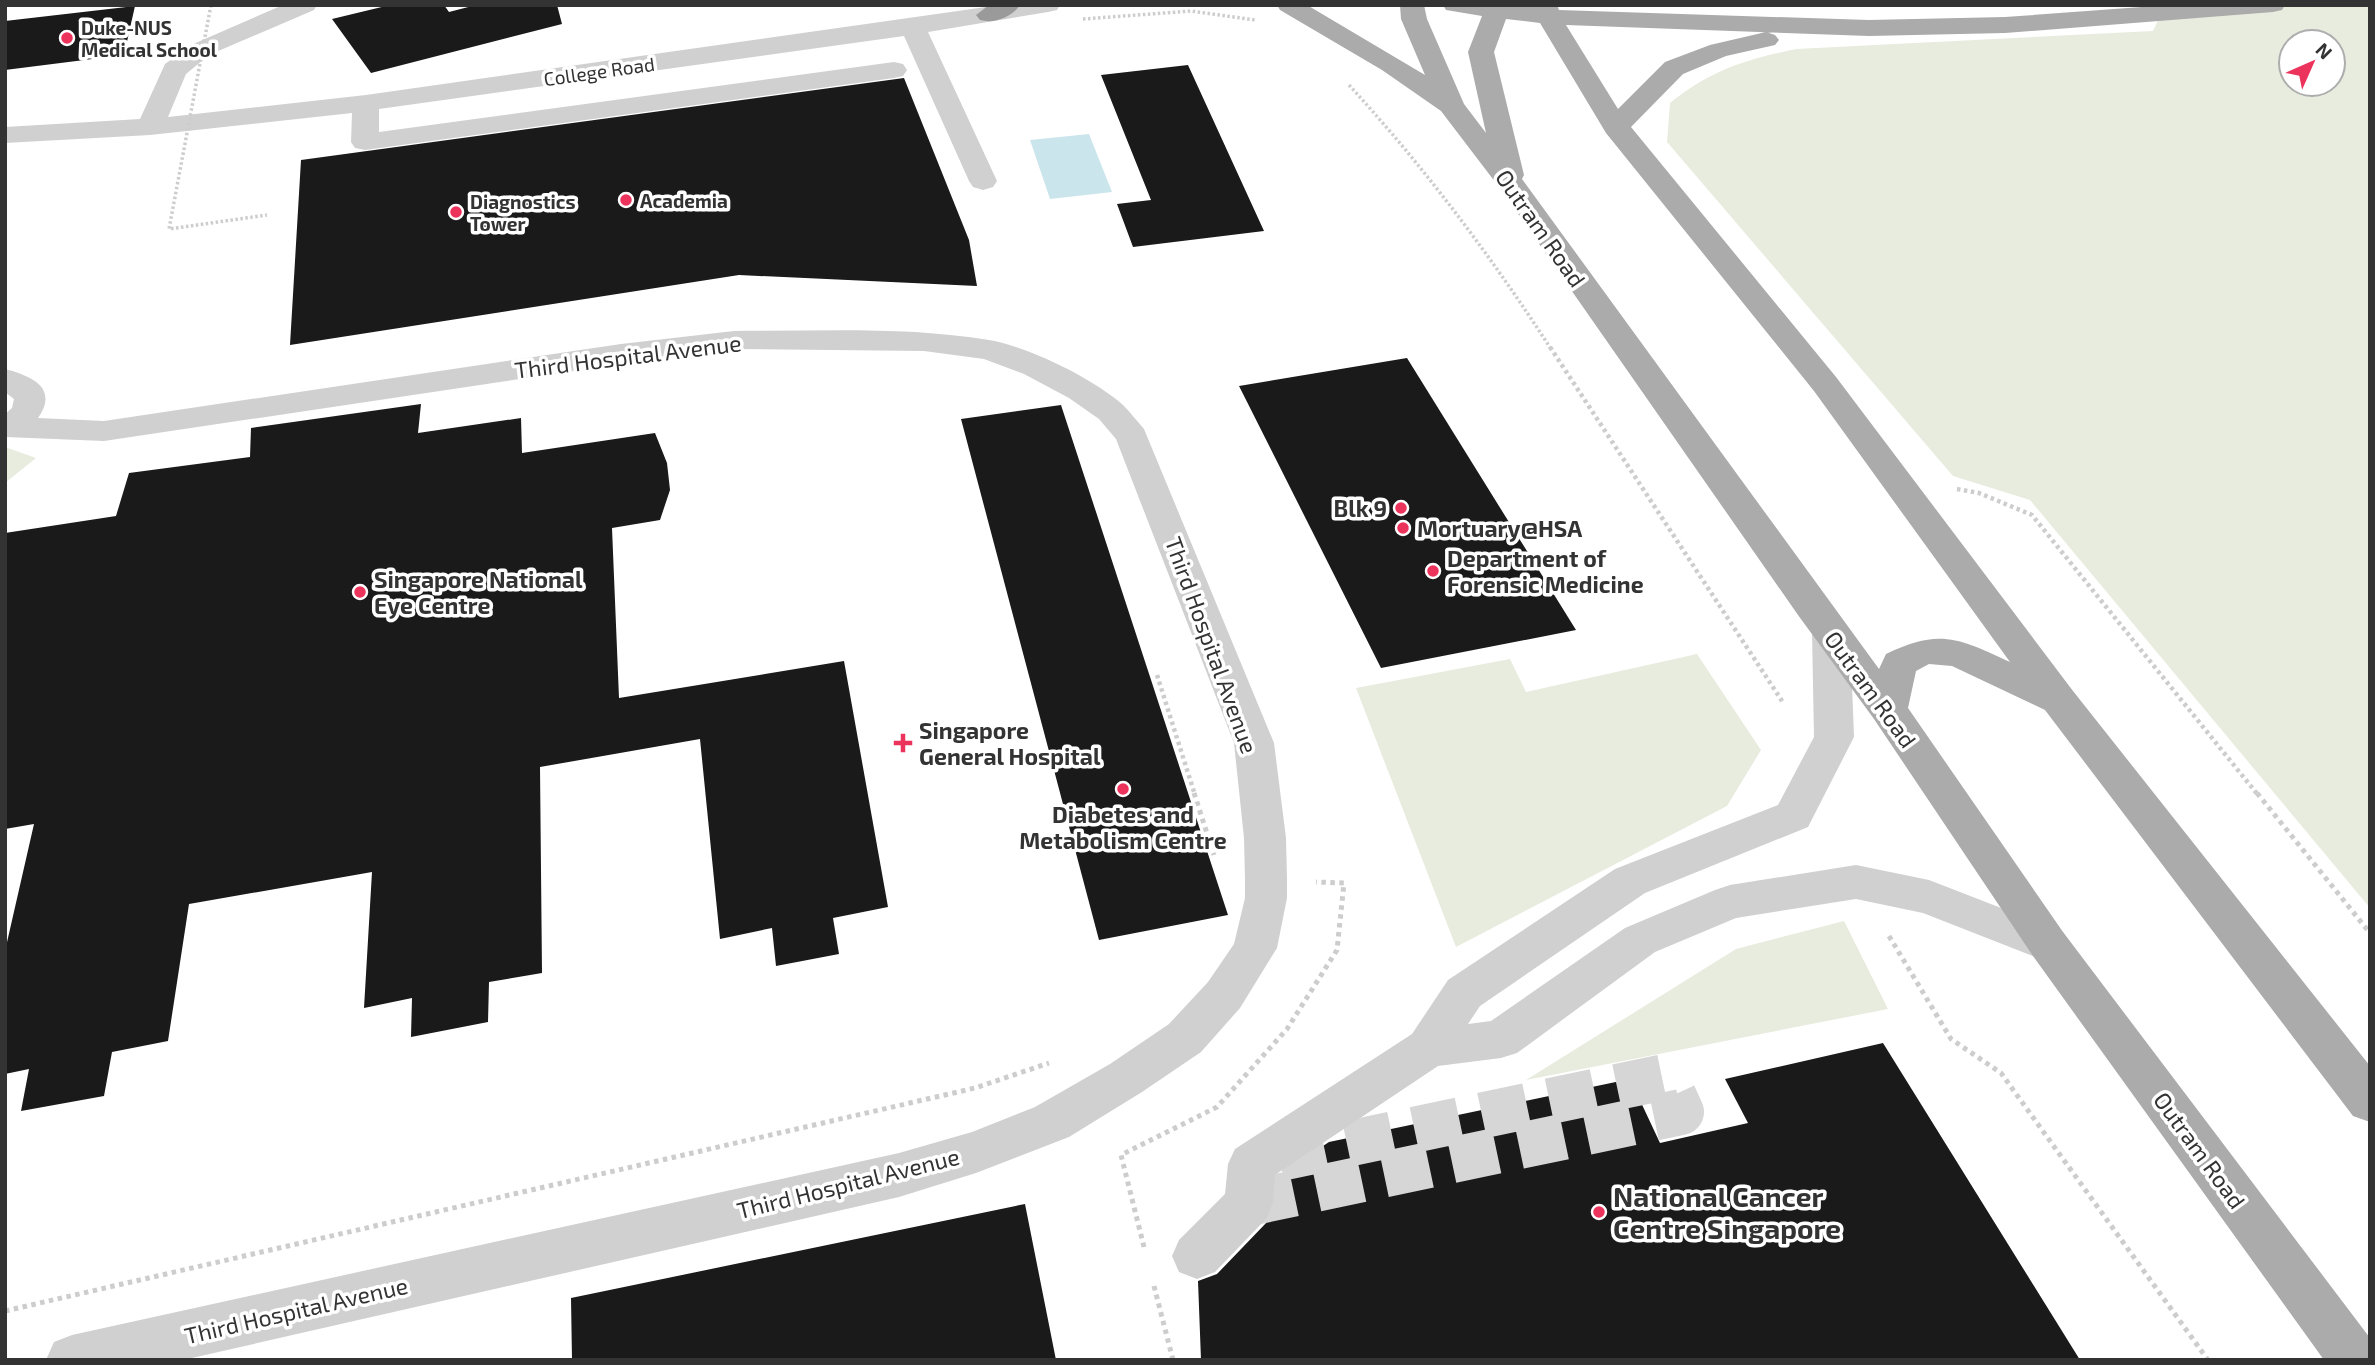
<svg xmlns="http://www.w3.org/2000/svg" width="2375" height="1365" viewBox="0 0 2375 1365" font-family="'Exo 2',sans-serif">
	<style>
		.green { fill: #e8ecde; fill-rule: evenodd }
		.water { fill: #cbe5ed }
		.building { fill: #1a1a1a }
		.lines { fill: none; stroke-linecap: round; stroke-linejoin: round }
		.minor-tunnel { stroke: #d6d6d6; stroke-width: 46; stroke-dasharray: 46 23; stroke-linecap: butt }
		.path-far2 { stroke: #cdcdcd; stroke-width: 3.5; stroke-dasharray: 2.5 2.5; stroke-linecap: butt }
		.path-far1 { stroke: #cdcdcd; stroke-width: 4.5; stroke-dasharray: 3.5 3.5; stroke-linecap: butt }
		.path { stroke: #cdcdcd; stroke-width: 5; stroke-dasharray: 4.5 4.5; stroke-linecap: butt }
		.minor { fill: #d0d0d0; fill-rule: evenodd }
		.major { fill: #ababab; fill-rule: evenodd }
		.highway { fill: #9a9a9a; fill-rule: evenodd }
		.path-bridge { stroke: #cdcdcd; stroke-width: 3.5; stroke-dasharray: 2.5 2.5; stroke-linecap: butt }
		.poi-dot { fill: #ec335c; stroke: #fff; stroke-width: 2.5 }
		.labels { text-anchor: middle; dominant-baseline: central; stroke-width: 7; stroke-linejoin: round; paint-order: stroke }
		.far-poi-label { font-size: 19px; font-weight: bold; fill: #333; stroke: #fff; text-anchor: start }
		.far-street-label { font-size: 19px; fill: #333; stroke: #fff }
		.street-label { font-size: 23px; fill: #333; stroke: #fff }
		.poi-label { font-size: 23px; font-weight: bold; fill: #333; stroke: #fff; text-anchor: start }
		.near-poi-label { font-size: 28px; font-weight: bold; fill: #333; stroke: #fff; text-anchor: start }
	</style>
	<rect width="100%" height="100%" fill="#fff"/>
	<path class="green" d="M 2273,5 L 2370,5 L 2370,908 L 2030,500 L 1953,476 L 1667,142 L 1670,103 C 1711,70 1744,60 1796,49 L 2153,31 L 2161,14 ZM 2291,42 L 2333,42 L 2333,84 L 2291,84 Z
		M 5,447 L 36,458 L 5,483 Z
		M 1697,654 L 1761,750 L 1727,806 L 1456,947 L 1356,688 L 1510,659 L 1526,692 Z
		M 1844,921 L 1888,1009 L 1526,1080 L 1736,949 Z"/>
	<path class="water" d="M 1089,134 L 1112,192 L 1050,199 L 1030,140 Z"/>
	<path class="building" d="M 390,5 L 444,5 L 449,12 L 476,5 L 557,5 L 562,24 L 371,73 L 332,19 Z
		M 135,6 L 124,55 L 5,70 L 5,21 Z
		M 1188,65 L 1264,231 L 1133,247 L 1117,204 L 1151,200 L 1101,75 Z
		M 904,78 L 969,240 L 977,286 L 739,275 L 290,345 L 301,160 Z
		M 1407,358 L 1576,630 L 1381,668 L 1239,386 Z
		M 421,404 L 418,433 L 521,418 L 522,453 L 655,433 L 667,463 L 670,490 L 660,520 L 612,528 L 619,698 L 844,661 L 888,907 L 833,918 L 839,954 L 776,966 L 772,928 L 720,939 L 700,739 L 540,767 L 542,973 L 489,982 L 488,1022 L 411,1037 L 412,998 L 364,1008 L 372,872 L 189,904 L 168,1041 L 112,1052 L 104,1096 L 21,1111 L 29,1069 L 5,1074 L 5,951 L 34,824 L 5,829 L 5,533 L 116,516 L 129,473 L 250,457 L 251,428 Z
		M 1061,405 L 1228,915 L 1099,940 L 961,419 Z
		M 1883,1043 L 2080,1360 L 1201,1360 L 1198,1281 L 1217,1274 L 1268,1221 L 1276,1203 L 1278,1176 L 1329,1142 L 1630,1079 L 1660,1143 L 1748,1123 L 1725,1079 Z
		M 1025,1204 L 1056,1360 L 572,1360 L 571,1298 Z"/>
	<g class="lines">
		<path class="minor-tunnel" d="M 1249,1203 L 1681,1112 L 1665,1077 L 1257,1163"/>
		<path class="path-far2" d="M 1083,19 L 1191,11 L 1255,20
			M 1349,85 C 1424,167 1491,256 1551,349"/>
		<path class="path-far1" d="M 1550,347 L 1784,704
			M 1957,489 L 1979,493 L 2032,515 L 2258,795
			M 1157,675 L 1195,795"/>
		<path class="path" d="M 1194,793 L 1214,855
			M 2257,793 L 2370,933
			M 1889,936 L 1951,1039 L 2001,1073 L 2208,1360
			M 1144,1247 L 1121,1155 L 1217,1107 L 1287,1029 L 1337,950 L 1344,883 L 1316,882
			M 1154,1286 L 1173,1360
			M 5,1311 L 975,1088 L 1049,1063"/>
		<path class="minor" d="M 283,5 L 317,5 L 314,10 L 209,55 L 186,74 L 168,117 L 366,95 L 1000,5 L 1060,5 L 1057,10 L 1048,12 L 928,32 L 997,181 L 993,187 L 983,190 L 973,187 L 969,181 L 904,36 L 379,109 L 379,132 L 894,62 L 903,64 L 907,70 L 903,76 L 894,78 L 365,150 L 355,148 L 351,142 L 352,113 L 150,135 L 5,143 L 5,127 L 140,119 L 165,64 L 191,45 Z
			M 734,331 C 818,331 906,326 989,340 C 1029,347 1092,378 1123,405 C 1130,412 1137,421 1144,429 L 1274,743 L 1286,838 L 1287,880 L 1287,898 L 1277,948 L 1240,1008 L 1201,1052 L 1142,1092 L 1069,1137 L 976,1173 L 899,1197 L 183,1360 L 46,1360 L 54,1342 L 72,1335 L 899,1153 L 972,1132 L 1035,1107 L 1110,1064 L 1169,1024 L 1208,982 L 1234,944 L 1245,898 L 1245,880 L 1244,838 L 1234,743 L 1116,439 L 1099,419 L 1069,398 L 1024,374 L 984,359 L 924,351 L 734,349 L 621,364 L 104,441 L 5,437 L 5,414 L 12,408 L 14,399 L 5,392 L 5,369 C 32,376 59,388 38,418 L 104,421 L 621,344 Z
			M 1831,619 L 1844,623 L 1850,632 L 1854,737 L 1808,827 L 1645,893 L 1480,1006 L 1468,1024 L 1491,1021 L 1625,928 L 1715,890 L 1730,885 L 1856,865 L 1929,880 L 2063,932 L 2070,944 L 2063,956 L 2048,962 L 1923,913 L 1856,899 L 1736,918 L 1655,952 L 1517,1053 L 1501,1058 L 1438,1066 L 1275,1175 L 1273,1203 L 1266,1219 L 1215,1272 L 1197,1279 L 1179,1272 L 1172,1256 L 1179,1240 L 1225,1194 L 1228,1164 L 1235,1149 L 1412,1034 L 1448,980 L 1615,869 L 1778,805 L 1814,737 L 1812,632 L 1818,623 Z"/>
		<path class="major" d="M 1277,5 L 1307,5 L 1425,75 L 1401,19 L 1400,5 L 1424,5 L 1427,19 L 1464,104 L 1486,133 L 1468,52 L 1482,16 L 1446,10 L 1443,5 L 1533,7 L 1532,5 L 1557,5 L 1559,10 L 1869,20 L 2005,17 L 2169,5 L 2285,5 L 2282,10 L 2273,12 L 2005,33 L 1869,36 L 1566,25 L 1618,109 L 1665,62 L 1710,45 L 1766,32 L 1775,35 L 1779,40 L 1775,45 L 1726,56 L 1683,74 L 1631,127 L 1836,377 L 2073,691 L 2370,1066 L 2370,1122 L 2353,1116 L 2045,710 L 1952,666 L 1929,664 L 1916,671 L 1908,708 L 2063,932 L 2370,1338 L 2370,1360 L 2324,1360 L 2033,956 L 1874,719 L 1798,615 L 1502,191 L 1441,111 L 1382,70 L 1280,10 ZM 1506,19 L 1540,23 L 1606,133 L 1814,391 L 2010,662 C 1959,638 1939,628 1886,654 L 1879,669 L 1522,179 L 1524,175 L 1494,52 Z"/>
		<path class="highway" d="M 989,5 L 1020,5 C 1012,17 994,24 980,20 L 976,15 Z"/>
		<path class="path-bridge" d="M 211,5 L 169,229 L 267,215"/>
	</g>
	<g class="poi-dot">
		<circle cx="67" cy="38" r="7"/>
		<circle cx="626" cy="200" r="7"/>
		<circle cx="456" cy="212" r="7"/>
		<circle cx="1401" cy="508" r="7"/>
		<circle cx="1403" cy="528" r="7"/>
		<circle cx="1433" cy="571" r="7"/>
		<circle cx="360" cy="592" r="7"/>
		<path d="M899.5 732.5h7v7h7v7h-7v7h-7v-7h-7v-7h7z"/>
		<circle cx="1123" cy="789" r="7"/>
		<circle cx="1599" cy="1212" r="7"/>
	</g>
	<g class="labels">
		<g class="far-poi-label">
			<text x="81" y="27">Duke-NUS<tspan x="81" dy="22">Medical School</tspan></text>
			<text x="640" y="200">Academia</text>
			<text x="470" y="201">Diagnostics<tspan x="470" dy="22">Tower</tspan></text>
		</g>
		<g class="far-street-label">
			<text transform="translate(599 71) rotate(-8)">College Road</text>
		</g>
		<g class="street-label">
			<text transform="translate(1541 228) rotate(55)">Outram Road</text>
			<text transform="translate(628 356) rotate(-7)">Third Hospital Avenue</text>
			<text transform="translate(1212 645) rotate(70)">Third Hospital Avenue</text>
			<text transform="translate(1871 689) rotate(54)">Outram Road</text>
			<text transform="translate(2200 1150) rotate(54)">Outram Road</text>
			<text transform="translate(848 1183) rotate(-14)">Third Hospital Avenue</text>
			<text transform="translate(296 1310) rotate(-13)">Third Hospital Avenue</text>
		</g>
		<g class="poi-label">
			<text x="1387" y="508" text-anchor="end">Blk 9</text>
			<text x="1417" y="528">Mortuary@HSA</text>
			<text x="1447" y="558">Department of<tspan x="1447" dy="26">Forensic Medicine</tspan></text>
			<text x="374" y="579">Singapore National<tspan x="374" dy="26">Eye Centre</tspan></text>
			<text x="919" y="730">Singapore<tspan x="919" dy="26">General Hospital</tspan></text>
			<text x="1123" y="814" text-anchor="middle">Diabetes and<tspan x="1123" dy="26">Metabolism Centre</tspan></text>
		</g>
		<g class="near-poi-label">
			<text x="1613" y="1196">National Cancer<tspan x="1613" dy="32">Centre Singapore</tspan></text>
		</g>
	</g>
	<rect width="2375" height="1365" fill="none" stroke="#333333" stroke-width="14"/>
	<g transform="translate(2312 63) rotate(45)"><circle r="33" fill="#ffffff" stroke="#adadad" stroke-width="2"/>
	<path d="M0-5L12 26L0 18L-12 26Z" fill="#ec335c"/>
	<text y="-10" font-size="19" font-weight="bold" text-anchor="middle" fill="#333333">N</text>
	</g>
</svg>
